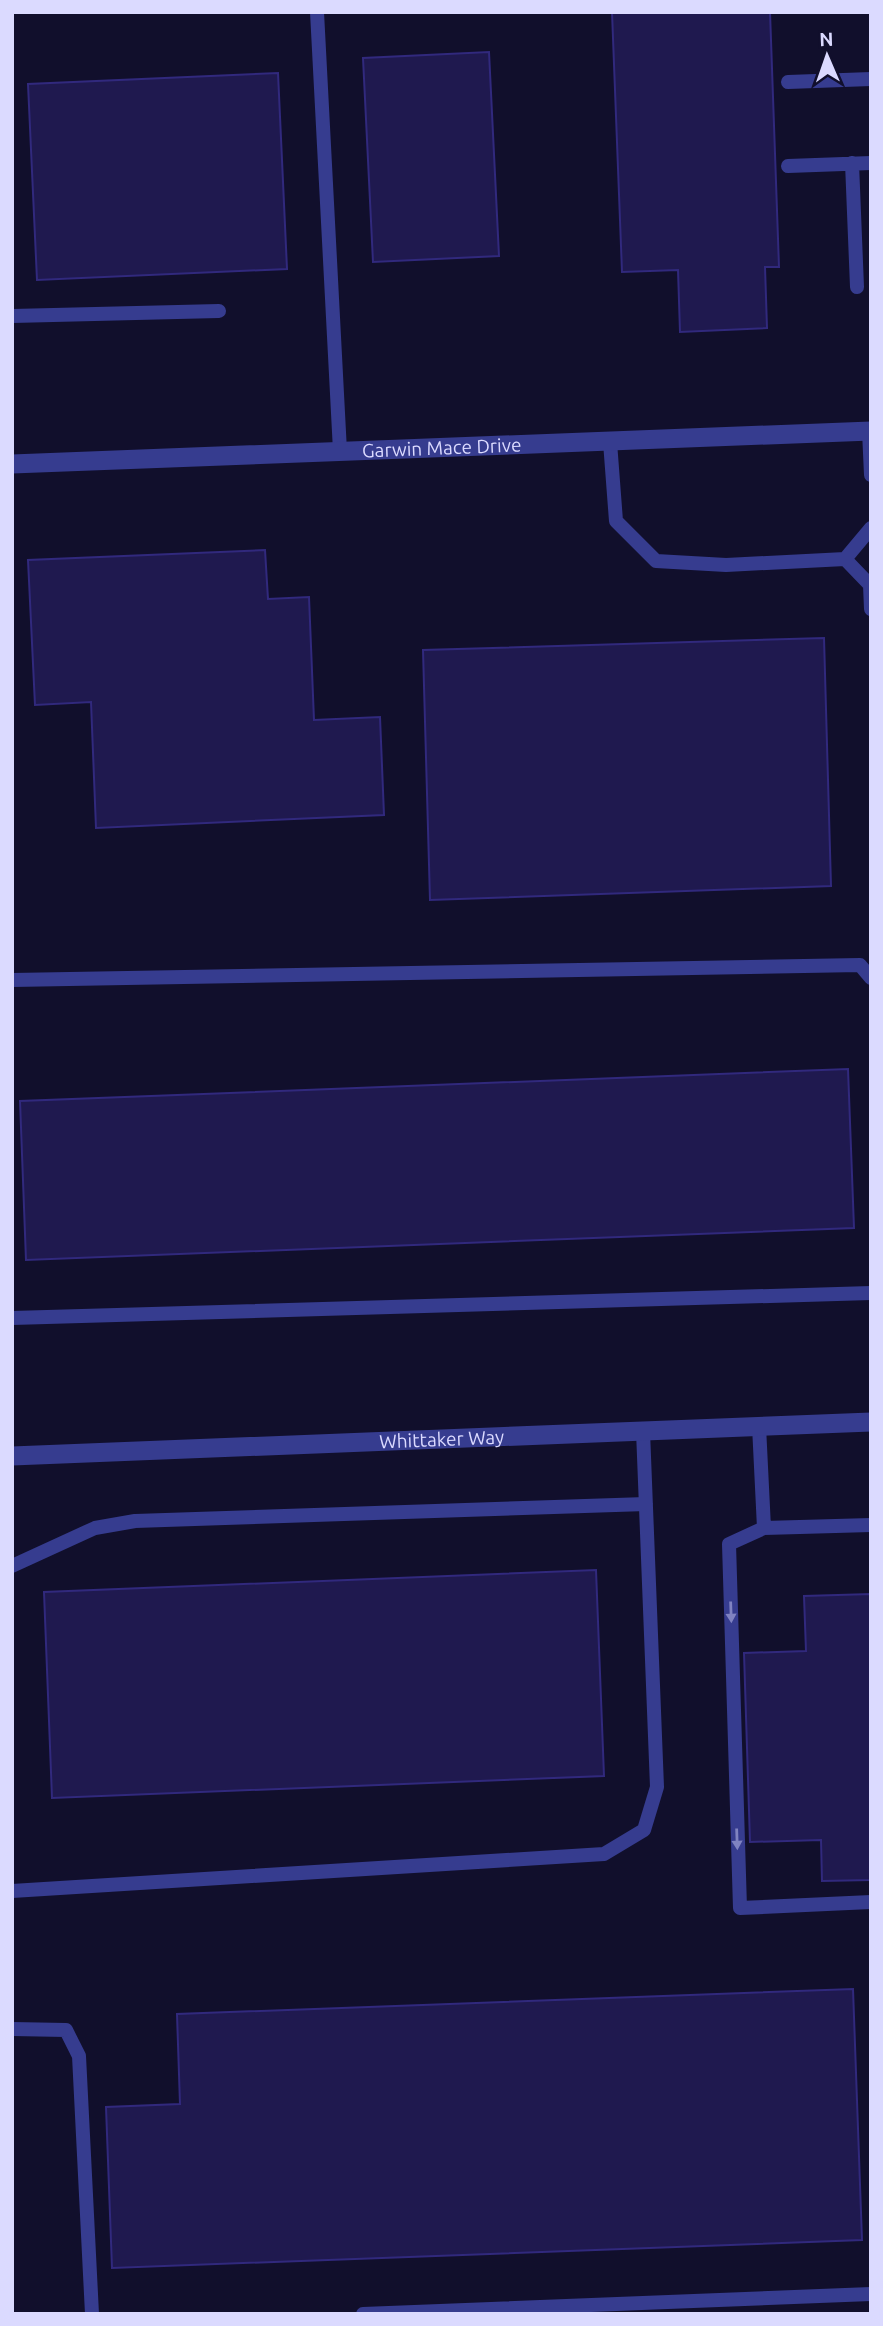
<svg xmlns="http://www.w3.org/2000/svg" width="883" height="2326" viewBox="0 0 883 2326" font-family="Ubuntu,sans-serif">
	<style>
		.building { fill: #1f194f; stroke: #31297d; stroke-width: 2 }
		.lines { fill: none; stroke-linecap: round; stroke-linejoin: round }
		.service { stroke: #363c8f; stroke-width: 14 }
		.minor { stroke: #363c8f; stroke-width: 19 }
		.oneway { fill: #8083c1 }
		.labels { text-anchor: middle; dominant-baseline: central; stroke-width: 5; stroke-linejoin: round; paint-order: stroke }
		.street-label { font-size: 19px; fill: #dbdaff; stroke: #110f2c }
	</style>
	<rect width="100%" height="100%" fill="#110f2c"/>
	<path class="building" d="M 612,12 L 770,12 L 779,267 L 765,267 L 767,328 L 680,332 L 678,270 L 622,272 Z
		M 489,52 L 499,256 L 373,262 L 363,58 Z
		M 278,73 L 287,269 L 37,280 L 28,84 Z
		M 265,550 L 268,599 L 309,597 L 314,720 L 380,717 L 384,815 L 96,828 L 91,702 L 35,705 L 28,560 Z
		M 824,638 L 831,886 L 430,900 L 423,650 Z
		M 848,1069 L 854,1228 L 26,1260 L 20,1101 Z
		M 596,1570 L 604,1776 L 52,1798 L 44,1592 Z
		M 871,1594 L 871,1880 L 822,1881 L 821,1840 L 750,1842 L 744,1653 L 806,1651 L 804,1596 Z
		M 853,1989 L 862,2240 L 112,2268 L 106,2107 L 180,2104 L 177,2014 Z"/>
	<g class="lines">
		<path class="service" d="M 317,12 L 340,451
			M 788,82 L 871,79
			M 852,163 L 857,287
			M 788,166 L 871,163
			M 12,316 L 219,311
			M 869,431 L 871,475
			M 610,442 L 616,521 L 656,561 L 726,565 L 845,559 L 871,528
			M 845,559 L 870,585 L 871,609
			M 12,980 L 860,965 L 871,978
			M 12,1318 L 871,1293
			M 759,1426 L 764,1528
			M 871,1525 L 764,1528 L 729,1544 L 740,1908 L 871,1902
			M 12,1566 L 95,1528 L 135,1521 L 646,1504
			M 12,1891 L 604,1854 L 644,1830 L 657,1787 L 643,1431
			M 12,2029 L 66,2030 L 79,2056 L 92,2314
			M 363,2314 L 871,2294"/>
		<g class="minor">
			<path id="s1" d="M 12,464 L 871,431"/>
			<path id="s2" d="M 12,1456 L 871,1422"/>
		</g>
	</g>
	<defs><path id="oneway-solid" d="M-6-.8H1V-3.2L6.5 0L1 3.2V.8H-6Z" transform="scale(1.75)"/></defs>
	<g class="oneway">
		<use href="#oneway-solid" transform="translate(731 1612) rotate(88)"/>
		<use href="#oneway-solid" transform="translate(737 1839) rotate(88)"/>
	</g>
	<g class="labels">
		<g class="street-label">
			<text stroke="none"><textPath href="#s1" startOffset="430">Garwin Mace Drive</textPath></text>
			<text stroke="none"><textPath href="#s2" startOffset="430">Whittaker Way</textPath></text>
		</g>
	</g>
	<rect width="883" height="2326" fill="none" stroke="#dbdaff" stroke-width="28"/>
	<g transform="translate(827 56) rotate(358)" stroke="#110f2c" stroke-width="5" paint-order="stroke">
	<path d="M0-5L12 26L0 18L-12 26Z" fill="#dbdaff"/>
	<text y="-10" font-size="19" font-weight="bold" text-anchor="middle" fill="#dbdaff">N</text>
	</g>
</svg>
